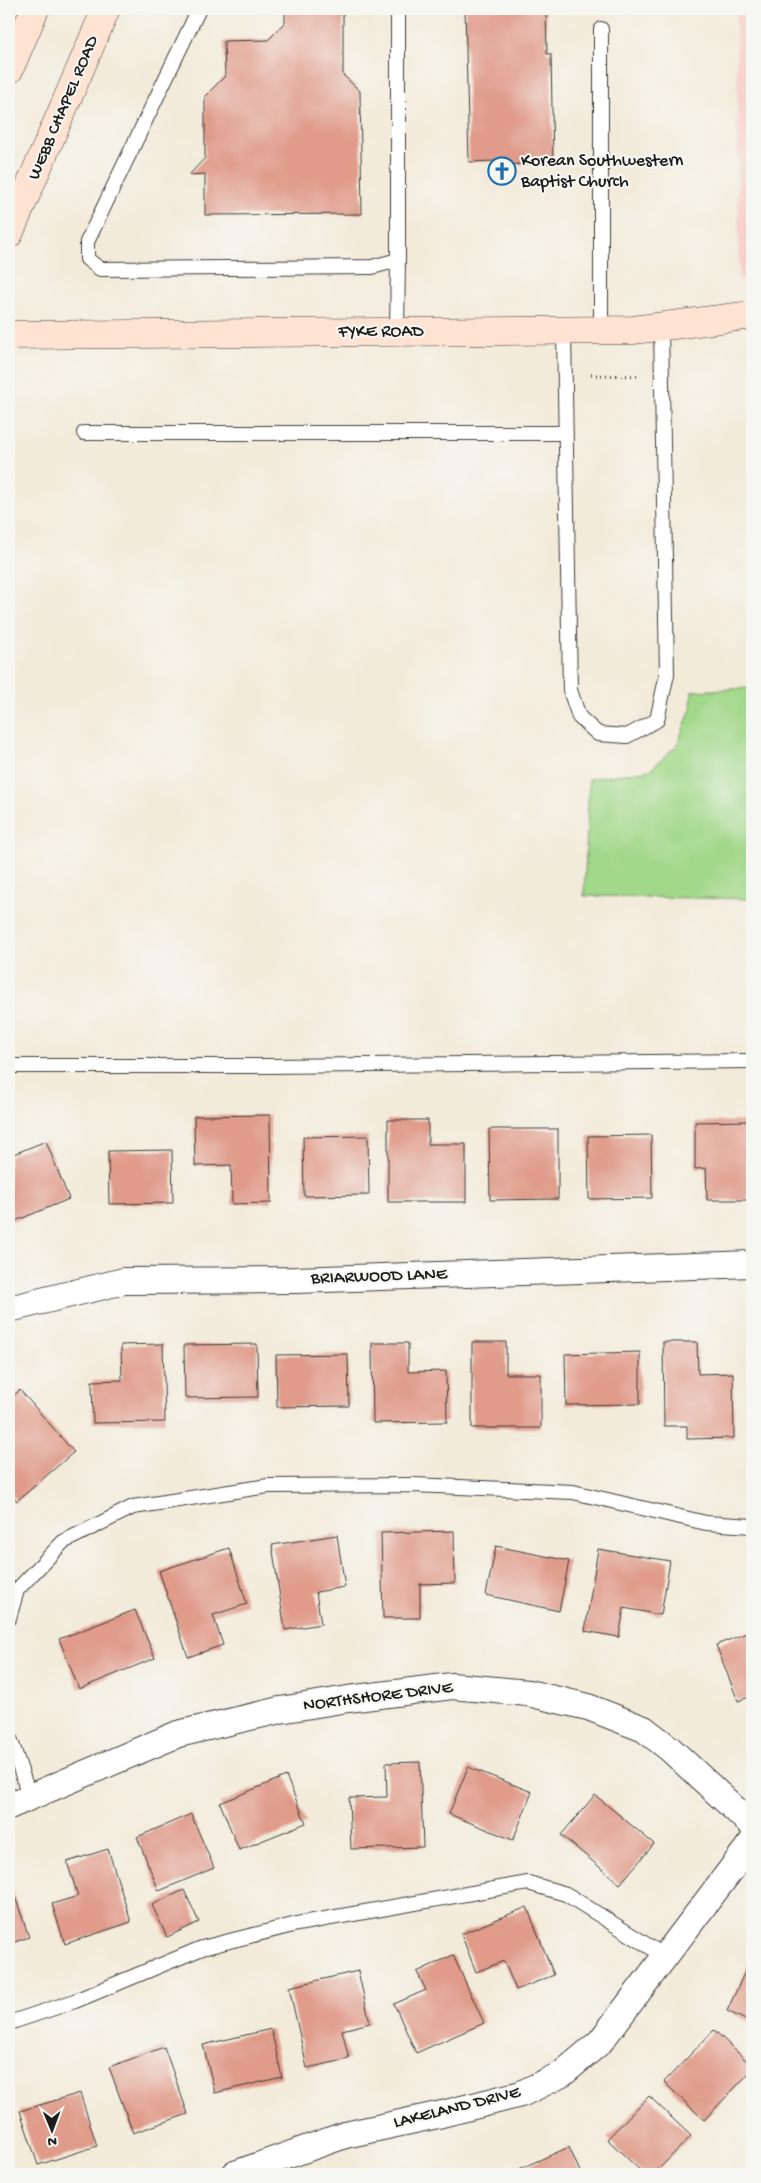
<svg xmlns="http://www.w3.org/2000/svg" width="761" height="2183" viewBox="0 0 761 2183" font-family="'Gochi Hand',sans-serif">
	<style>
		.built { fill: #f7d0ca }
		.green { fill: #a1d889; stroke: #5e7a52 }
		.building { fill: #e09b8a }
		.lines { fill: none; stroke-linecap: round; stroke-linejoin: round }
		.lane-casing { stroke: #3c3b38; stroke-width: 16 }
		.street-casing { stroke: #3c3b38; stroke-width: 28 }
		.secondary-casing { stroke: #3c3b38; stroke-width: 29 }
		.path { stroke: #3c3b38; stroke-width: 3; stroke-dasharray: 1 4; stroke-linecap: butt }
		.lane { stroke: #fff; stroke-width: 14 }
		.street { stroke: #fff; stroke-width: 26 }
		.secondary { stroke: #fee3d2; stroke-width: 28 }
		.labels { text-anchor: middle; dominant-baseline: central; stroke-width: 4; stroke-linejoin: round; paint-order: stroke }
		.street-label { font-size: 18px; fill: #1c1c1c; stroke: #f6f6f2 }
		.poi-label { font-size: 18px; fill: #1c1c1c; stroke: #f6f6f2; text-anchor: start }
	</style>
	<rect width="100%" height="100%" fill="#f6f6f2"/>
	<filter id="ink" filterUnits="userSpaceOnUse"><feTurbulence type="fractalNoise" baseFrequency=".02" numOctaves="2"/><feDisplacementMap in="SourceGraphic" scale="10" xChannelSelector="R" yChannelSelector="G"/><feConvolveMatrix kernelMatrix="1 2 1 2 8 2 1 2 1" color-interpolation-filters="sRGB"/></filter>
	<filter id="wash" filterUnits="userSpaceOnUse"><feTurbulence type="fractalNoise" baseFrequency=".0096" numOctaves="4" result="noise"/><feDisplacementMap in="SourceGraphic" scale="20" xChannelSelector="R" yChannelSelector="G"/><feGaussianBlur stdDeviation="1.12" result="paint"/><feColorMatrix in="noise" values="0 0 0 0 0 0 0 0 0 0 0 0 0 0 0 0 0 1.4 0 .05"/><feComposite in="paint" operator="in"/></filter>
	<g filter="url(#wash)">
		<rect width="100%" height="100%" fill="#f3ebda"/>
		<path class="built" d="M 736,9 L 752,9 L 752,279 L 739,280 Z"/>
		<path class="green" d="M 752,688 L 752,899 L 584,896 L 589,779 L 650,770 L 677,745 L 691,709 L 692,691 Z"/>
		<g id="blocks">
			<path class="building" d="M 285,9 L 343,9 L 343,75 L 360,91 L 362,214 L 205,215 L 205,174 L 189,175 L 205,158 L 205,96 L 225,76 L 224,41 L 268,40 L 285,23 Z
				M 465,9 L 546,9 L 547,54 L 551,54 L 553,163 L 496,165 L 496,161 L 469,162 Z
				M 270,1115 L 271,1203 L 232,1204 L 231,1165 L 195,1166 L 194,1116 Z
				M 388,1120 L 428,1120 L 428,1144 L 466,1144 L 466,1202 L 388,1202 Z
				M 748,1121 L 749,1200 L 707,1200 L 706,1168 L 695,1169 L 695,1122 Z
				M 489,1129 L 558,1129 L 558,1199 L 490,1200 Z
				M 651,1135 L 652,1198 L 589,1199 L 588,1136 Z
				M 368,1136 L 369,1195 L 304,1196 L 303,1137 Z
				M 46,1141 L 69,1199 L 13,1222 L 9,1212 L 9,1156 Z
				M 172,1150 L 173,1203 L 109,1204 L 108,1151 Z
				M 472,1342 L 506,1342 L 506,1374 L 541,1374 L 541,1428 L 472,1428 Z
				M 663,1342 L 697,1342 L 698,1374 L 733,1373 L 734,1438 L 687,1439 L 687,1426 L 664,1426 Z
				M 372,1343 L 408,1343 L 408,1372 L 446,1371 L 447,1422 L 373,1423 Z
				M 163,1344 L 165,1422 L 93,1423 L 92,1381 L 122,1380 L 121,1345 Z
				M 257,1344 L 258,1397 L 185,1398 L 184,1345 Z
				M 640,1352 L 640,1404 L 566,1405 L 565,1354 Z
				M 348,1354 L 349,1406 L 277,1407 L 276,1355 Z
				M 20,1390 L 74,1452 L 17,1501 L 9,1491 L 9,1435 L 12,1432 L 9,1428 L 9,1400 Z
				M 454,1531 L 455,1583 L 420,1584 L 420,1618 L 383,1618 L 381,1533 Z
				M 337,1535 L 345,1587 L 316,1592 L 321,1624 L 285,1630 L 272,1545 Z
				M 496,1546 L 569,1561 L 559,1611 L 486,1595 Z
				M 229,1548 L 247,1604 L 213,1615 L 223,1645 L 188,1657 L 159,1571 Z
				M 598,1549 L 670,1561 L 661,1615 L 624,1608 L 619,1637 L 585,1631 Z
				M 135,1610 L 155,1658 L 79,1689 L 59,1639 Z
				M 752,1631 L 752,1696 L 738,1701 L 716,1645 Z
				M 420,1762 L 423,1847 L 351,1849 L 349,1798 L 387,1797 L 386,1763 Z
				M 468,1767 L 532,1792 L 513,1840 L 449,1814 Z
				M 286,1776 L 306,1823 L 239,1850 L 220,1803 Z
				M 595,1795 L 654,1844 L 620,1884 L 561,1835 Z
				M 191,1814 L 214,1868 L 159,1891 L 137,1837 Z
				M 108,1849 L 131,1922 L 65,1944 L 52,1904 L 78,1896 L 67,1862 Z
				M 12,1888 L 29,1937 L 9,1944 L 9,1889 Z
				M 184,1890 L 199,1922 L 167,1937 L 152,1905 Z
				M 527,1907 L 554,1975 L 516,1990 L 504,1961 L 476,1972 L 461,1934 Z
				M 453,1955 L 484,2023 L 416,2053 L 394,2004 L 426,1990 L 417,1972 Z
				M 752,1956 L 752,2023 L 727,2011 Z
				M 358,1971 L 370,2023 L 342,2030 L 349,2059 L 307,2068 L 289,1987 Z
				M 271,2029 L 282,2077 L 215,2093 L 203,2045 Z
				M 714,2030 L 752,2066 L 752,2070 L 704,2120 L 664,2082 Z
				M 164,2047 L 188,2114 L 133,2133 L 109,2067 Z
				M 80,2093 L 97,2146 L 38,2165 L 20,2111 Z
				M 649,2096 L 691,2136 L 654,2174 L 644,2174 L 607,2139 Z
				M 569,2147 L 581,2174 L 518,2174 L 517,2170 Z"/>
		</g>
	</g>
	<g filter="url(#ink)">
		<use href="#blocks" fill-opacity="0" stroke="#3c3b38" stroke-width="1"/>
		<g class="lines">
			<g class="lane-casing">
				<path id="lane" d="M 199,9 L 87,242 L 87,259 L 100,269 L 372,267 L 398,260 L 398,9
					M 601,330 L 601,29
					M 564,331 L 570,690 L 579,717 L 598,734 L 627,736 L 657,720 L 667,674 L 661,327
					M 397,332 L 398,260
					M 84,433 L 566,433
					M 9,1066 L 268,1066 L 752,1061
					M 9,1618 L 17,1590 L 63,1542 L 133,1507 L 268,1486 L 414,1485 L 573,1492 L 706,1523 L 752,1526
					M 9,1735 L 30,1798
					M 9,2023 L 75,2001 L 202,1948 L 297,1924 L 528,1883 L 566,1894 L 666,1957"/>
			</g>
			<g class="street-casing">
				<path id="street" d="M 9,1309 L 124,1281 L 296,1280 L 752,1264
					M 9,1806 L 178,1734 L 280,1710 L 348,1699 L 452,1686 L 528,1693 L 588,1707 L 644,1729 L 670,1749 L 752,1825
					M 235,2174 L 345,2135 L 442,2114 L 521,2094 L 562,2074 L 600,2042 L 752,1842"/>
			</g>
			<g class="secondary-casing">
				<path id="secondary" d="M 9,70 L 35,9
					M 9,234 L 106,9
					M 9,335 L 633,330 L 752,315"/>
			</g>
			<path class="path" d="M 591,375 L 640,376"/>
			<use href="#lane" class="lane"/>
			<use href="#street" class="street"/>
			<use href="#secondary" class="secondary"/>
		</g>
	</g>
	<defs>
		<g id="church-ring" transform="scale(1.4375)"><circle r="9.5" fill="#f6f6f2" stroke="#1f6fb2" stroke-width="1.5"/><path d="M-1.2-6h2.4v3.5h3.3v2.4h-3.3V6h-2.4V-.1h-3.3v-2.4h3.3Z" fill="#1f6fb2"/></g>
	</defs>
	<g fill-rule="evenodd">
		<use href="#church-ring" x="502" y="171"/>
	</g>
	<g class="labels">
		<g class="street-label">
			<text transform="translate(64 108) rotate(-67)">WEBB CHAPEL ROAD</text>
			<text x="381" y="332">FYKE ROAD</text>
			<text transform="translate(379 1277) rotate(-2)">BRIARWOOD LANE</text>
			<text transform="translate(378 1697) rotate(-7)">NORTHSHORE DRIVE</text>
			<text transform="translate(457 2108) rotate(-14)">LAKELAND DRIVE</text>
		</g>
		<g class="poi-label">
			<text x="521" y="161">Korean Southwestern<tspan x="521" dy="21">Baptist Church</tspan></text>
		</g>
	</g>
	<rect width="761" height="2183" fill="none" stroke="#f6f6f2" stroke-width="30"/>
	<g transform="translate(52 2130) rotate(179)" stroke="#f6f6f2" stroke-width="4" paint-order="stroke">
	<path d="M0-4L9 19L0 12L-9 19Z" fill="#1c1c1c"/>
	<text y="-8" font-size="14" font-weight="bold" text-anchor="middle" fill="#1c1c1c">N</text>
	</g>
</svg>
